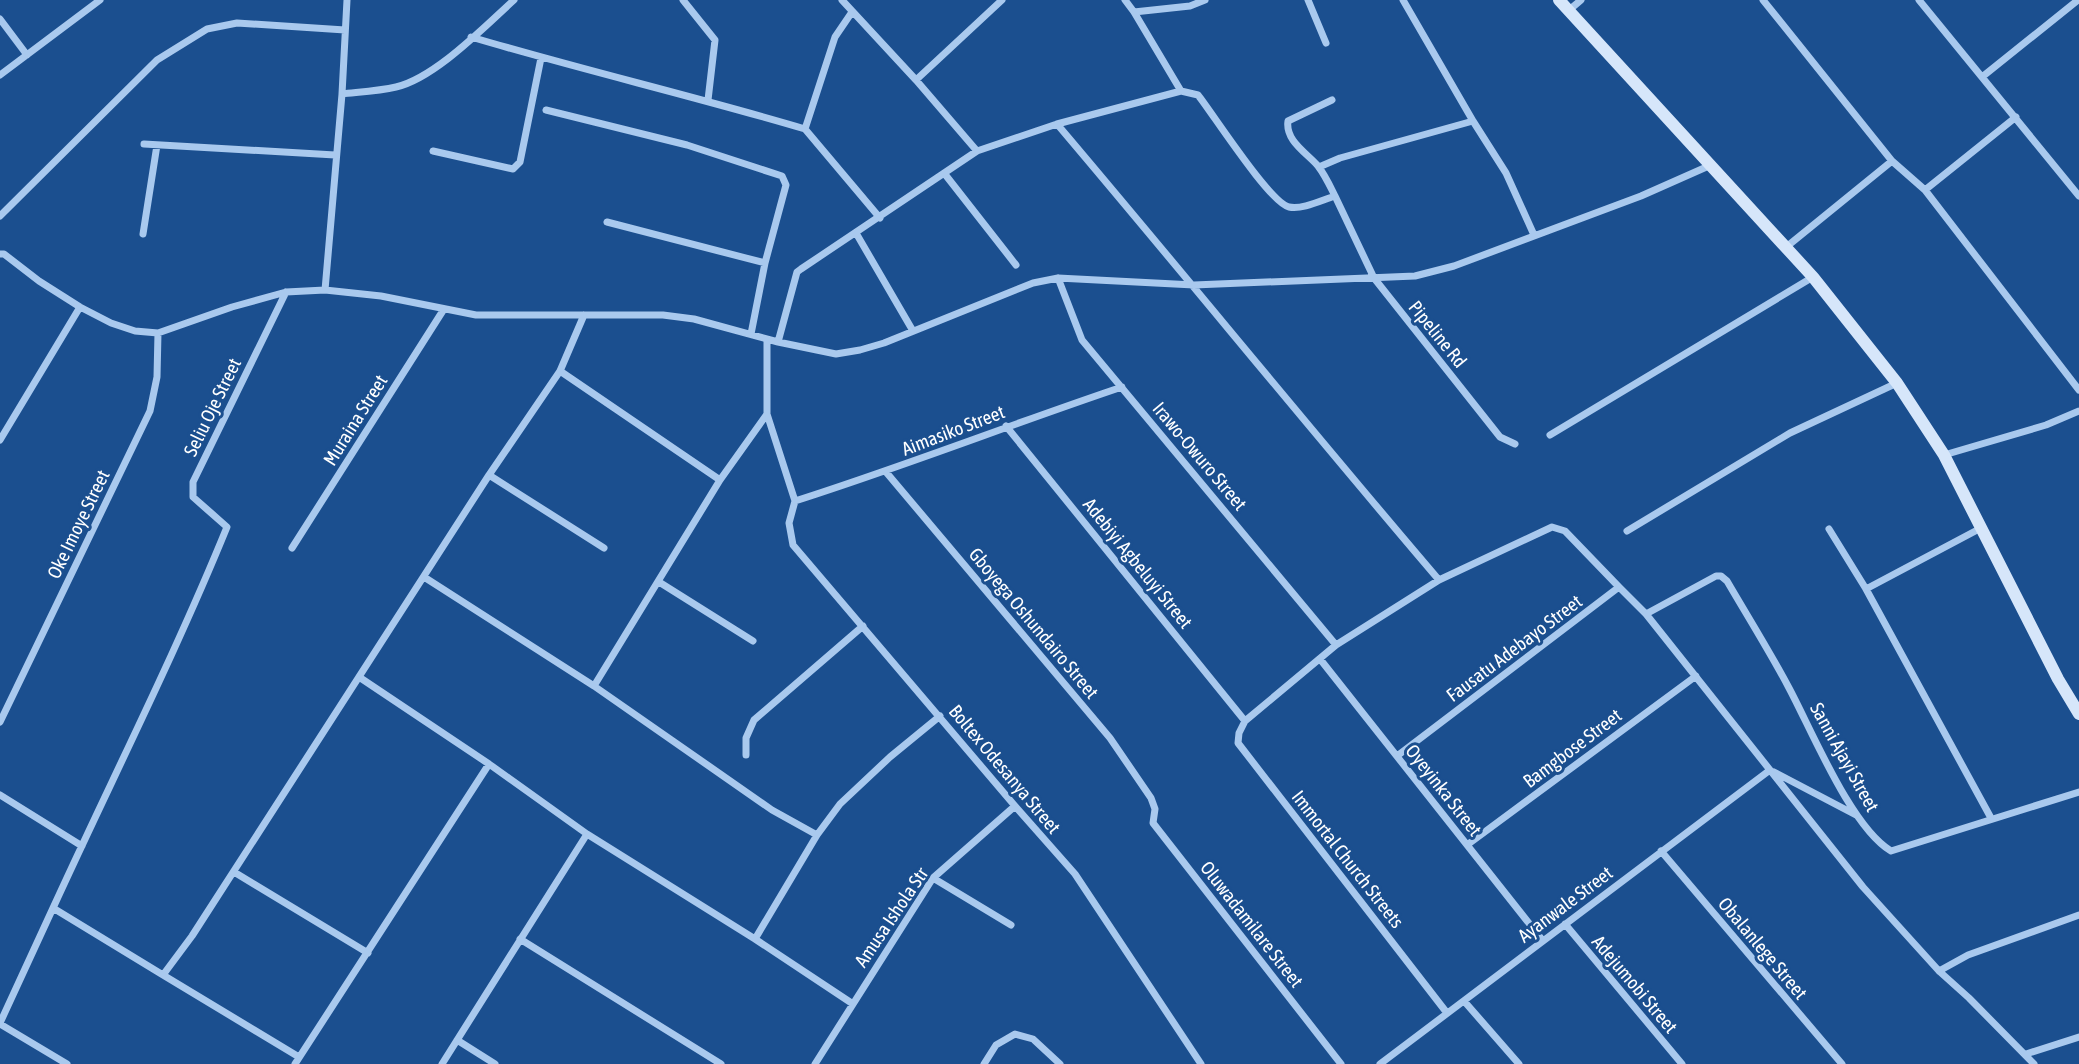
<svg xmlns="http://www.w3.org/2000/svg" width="2079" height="1064" viewBox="0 0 2079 1064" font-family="'Asap Condensed',sans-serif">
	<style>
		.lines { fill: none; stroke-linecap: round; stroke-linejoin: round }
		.minor { stroke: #a9c9ee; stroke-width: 7 }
		.secondary { stroke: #d6e6fa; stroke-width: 12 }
		.labels { text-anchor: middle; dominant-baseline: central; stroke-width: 6; stroke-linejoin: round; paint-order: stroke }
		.street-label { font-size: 19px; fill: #fff; stroke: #1b4f8f }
	</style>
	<rect width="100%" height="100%" fill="#1b4f8f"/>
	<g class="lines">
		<path class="minor" d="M 683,0 L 715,40 L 708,100
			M 842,0 L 916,80 L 977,151
			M 1125,0 L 1134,12 L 1181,91 L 1198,95 C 1213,114 1270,203 1289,207 C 1302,210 1322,200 1335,196 L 1374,278 L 1500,437 L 1515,444
			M 1308,0 L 1326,43
			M 1403,0 L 1473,121 L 1506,173 L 1534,235
			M 1763,0 L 1892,161 L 1925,190 L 2079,390
			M 1919,0 L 2079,196
			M 1568,11 L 1581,0
			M 852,12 L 835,37 L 805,129 L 880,218
			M 1134,12 L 1190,6 L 1205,0
			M 0,19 L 27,55
			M 471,37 C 582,70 694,96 805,129
			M 0,75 L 100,0
			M 1982,77 L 2078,0
			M 916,80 L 1002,0
			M 342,94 C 360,92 379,91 396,87 C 435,78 484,27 514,0
			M 1332,100 L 1288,121 C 1285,141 1307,153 1318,166 C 1325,175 1330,186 1335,196
			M 546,110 L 687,145 L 782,176 L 786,185 L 765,263 L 751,334
			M 1057,124 C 1185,275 1310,429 1439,580
			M 144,144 L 335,155
			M 433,151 L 513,169 L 520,162 L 541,58
			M 1319,167 L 1340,158 L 1473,121
			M 944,173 L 1016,265
			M 1925,190 L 2016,117
			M 0,216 L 157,60 L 207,29 L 237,23 L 345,30
			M 607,222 L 765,263
			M 856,233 L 913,331
			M 143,234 L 157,145
			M 1785,248 L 1892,161
			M 0,254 L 4,254 L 39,281 L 80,307 L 111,323 L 135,331 L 158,333 L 232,307 L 286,292 L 325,290 L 381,296 L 476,315 L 663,315 L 694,319 L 778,342 L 836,354 L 860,350 L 884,343 L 1033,283 L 1058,278 L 1194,285 L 1415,276 L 1454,266 L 1641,196 L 1711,165
			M 1058,278 L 1082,340 L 1336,645
			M 325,290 L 342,94 L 347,0
			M 286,292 L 193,482 L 193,497 L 227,527 C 174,657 111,781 53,908 L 163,975 L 192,936 L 489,475 L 560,371 L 584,315
			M 778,342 L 797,272 L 801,269 L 977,151 L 1057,124 L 1181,91
			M 560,371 L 720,480
			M 767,414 L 795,501
			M 1006,426 L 1245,721
			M 1550,435 L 1813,277
			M 0,440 L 80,307
			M 1944,455 L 2046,425 L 2079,411
			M 886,472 L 1110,738 L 1151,798 L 1155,809 L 1153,823 L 1341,1064
			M 489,475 L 604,548
			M 795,501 L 789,523 L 793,545 L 1015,806 L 1075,874 L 1201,1064
			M 795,501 C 905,466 1012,424 1122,387
			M 1829,529 L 1866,589 L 1991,818
			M 1627,531 L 1790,433 L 1897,383
			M 292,548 L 444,309
			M 424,577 L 594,686 L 772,810 L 817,835 L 755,939 L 587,834
			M 659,582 L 753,641
			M 1866,589 L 1981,528
			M 1646,614 L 1716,576 L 1721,576 L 1727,581 C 1748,617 1770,652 1789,688 C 1812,731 1851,827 1891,851 L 2079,792
			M 1320,659 L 1543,941
			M 359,677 L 489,764
			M 594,686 L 720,480 L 767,414 L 767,339
			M 0,722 L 150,411 L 157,377 L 158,333
			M 746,755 L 746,738 L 754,720 L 863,626
			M 1397,756 L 1619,587 L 1646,614 L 1863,887 L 1939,971 L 1969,998 L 2034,1064
			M 1774,772 L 1856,815
			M 0,795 L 82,846
			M 817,835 L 840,804 L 890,757 L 940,716
			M 1467,845 L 1696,676
			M 1661,851 L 1842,1064
			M 234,872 L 368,953
			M 933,878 L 1011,925
			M 1565,924 L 1682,1064
			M 520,939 L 721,1064
			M 755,939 L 853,1004
			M 1939,971 L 1968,955 L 2079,915
			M 163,975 L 299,1057
			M 1464,1001 L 1519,1064
			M 1447,1013 L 1238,743 L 1239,733 L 1245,721 L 1336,645 L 1439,580 L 1552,527 L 1565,531 L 1619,587
			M 0,1023 L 53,908
			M 0,1024 L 67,1064
			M 457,1040 L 495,1064
			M 2026,1054 L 2079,1037
			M 295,1064 L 489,764 L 587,834 L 442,1064
			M 815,1064 L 933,878 L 1015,806
			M 984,1064 L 996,1045 L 1015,1034 L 1033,1039 L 1060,1064
			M 1380,1064 L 1770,770"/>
		<path class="secondary" d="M 1559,0 L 1813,277 L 1897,383 L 1944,455 L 2058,679 L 2079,714"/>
	</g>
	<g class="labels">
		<g class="street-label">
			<text transform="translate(1438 334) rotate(51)">Pipeline Rd</text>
			<text transform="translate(212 407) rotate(-64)">Seliu Oje Street</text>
			<text transform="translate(355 420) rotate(-58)">Muraina Street</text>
			<text transform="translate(953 430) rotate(-21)">Aimasiko Street</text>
			<text transform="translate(1200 456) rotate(50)">Irawo-Owuro Street</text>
			<text transform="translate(78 524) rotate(-64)">Oke Imoye Street</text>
			<text transform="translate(1138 563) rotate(51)">Adebiyi Agbeluyi Street</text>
			<text transform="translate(1034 623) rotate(50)">Gboyega Oshundairo Street</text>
			<text transform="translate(1514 648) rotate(-37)">Fausatu Adebayo Street</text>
			<text transform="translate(1572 748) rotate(-37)">Bamgbose Street</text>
			<text transform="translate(1845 757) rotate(61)">Sanni Ajayi Street</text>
			<text transform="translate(1005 769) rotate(50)">Boltex Odesanya Street</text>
			<text transform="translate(1444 790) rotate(52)">Oyeyinka Street</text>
			<text transform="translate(1348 859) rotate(52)">Immortal Church Streets</text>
			<text transform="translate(1565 904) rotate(-37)">Ayanwale Street</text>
			<text transform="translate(891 917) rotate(-56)">Amusa Ishola Str</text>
			<text transform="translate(1252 924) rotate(52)">Oluwadamilare Street</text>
			<text transform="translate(1763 948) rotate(50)">Obalanlege Street</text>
			<text transform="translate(1635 984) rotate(50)">Adejumobi Street</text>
		</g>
	</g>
</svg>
